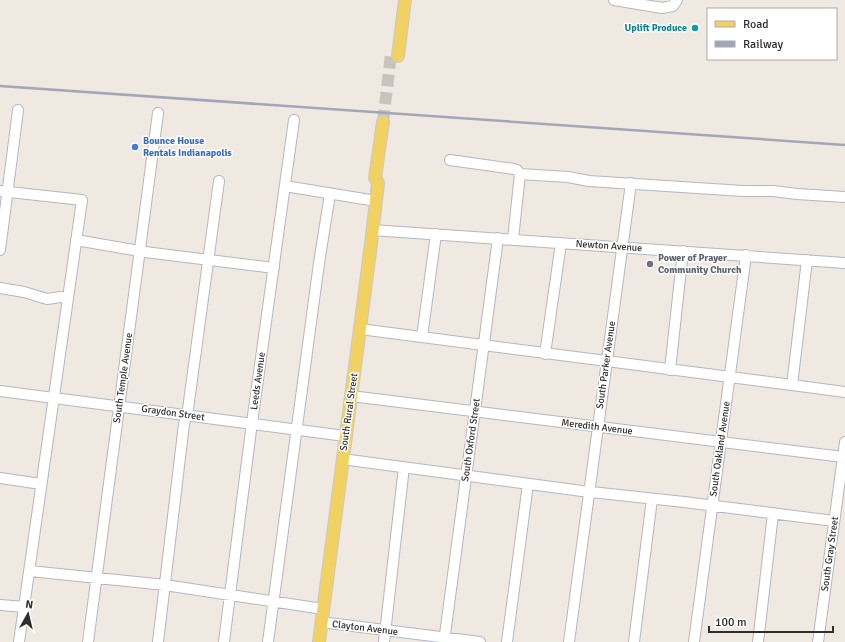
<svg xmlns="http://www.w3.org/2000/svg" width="845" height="642" viewBox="0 0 845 642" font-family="Signika,sans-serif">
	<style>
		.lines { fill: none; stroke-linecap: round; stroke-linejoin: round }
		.major-tunnel { stroke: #c8c4bd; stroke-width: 12; stroke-dasharray: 12 6; stroke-linecap: butt }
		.minor-casing { stroke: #b4b7c1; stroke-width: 12 }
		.major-casing { stroke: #c9c9c9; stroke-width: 14 }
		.minor { stroke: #fff; stroke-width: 10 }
		.major { stroke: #f2d163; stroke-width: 12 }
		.rail { stroke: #a3a6b8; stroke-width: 2.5 }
		.culture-dot { fill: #0f9aa8; stroke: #fff; stroke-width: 1.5 }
		.shop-dot { fill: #3f7fe0; stroke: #fff; stroke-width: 1.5 }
		.worship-dot { fill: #6b7280; stroke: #fff; stroke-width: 1.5 }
		.labels { text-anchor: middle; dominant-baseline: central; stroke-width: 3; stroke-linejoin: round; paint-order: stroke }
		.culture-label { font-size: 10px; font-weight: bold; fill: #0d838f; stroke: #fff; text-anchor: end }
		.shop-label { font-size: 10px; font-weight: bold; fill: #366cbe; stroke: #fff; text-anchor: start }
		.street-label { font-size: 10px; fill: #2e2e2e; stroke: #fff }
		.worship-label { font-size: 10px; font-weight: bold; fill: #5b616d; stroke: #fff; text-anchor: start }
	</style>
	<rect width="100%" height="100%" fill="#efe9e1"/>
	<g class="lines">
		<path class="major-tunnel" d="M 383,122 L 391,54"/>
		<g class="minor-casing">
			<path id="minor" d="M 614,0 L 662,8 L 673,6 L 677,0
				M 450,160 L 514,169 L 517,170 L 520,174 L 513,239
				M 520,174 L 568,177 L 589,181 L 743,191 L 773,191 L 797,194 L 845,197
				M 285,186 L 376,201
				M 0,191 L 82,200 L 19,642
				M 372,230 L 845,263
				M 76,240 L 145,252 L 274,268
				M 0,250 L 18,110
				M 807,260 L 792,385 L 845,392
				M 0,288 L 24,292 L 47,299 L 61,297 L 68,298
				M 360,329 L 792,385
				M 422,337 L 436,234
				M 545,354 L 561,243
				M 670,370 L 683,251
				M 0,391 L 345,436
				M 351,396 L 843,457
				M 342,459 L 582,491 L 684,502 L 834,521
				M 0,478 L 41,484
				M 30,571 L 165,585 L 323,609
				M 0,605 L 25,607
				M 321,622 L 480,642
				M 88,642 L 158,113
				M 158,642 L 184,424 L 188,409 L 219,181
				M 224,642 L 251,430 L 294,120
				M 268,642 L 319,263 L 330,194
				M 384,642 L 404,467
				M 444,642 L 498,238
				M 507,642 L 528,484
				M 569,642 L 631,183
				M 634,642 L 652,499
				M 694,642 L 746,255
				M 758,642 L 773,514
				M 818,642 L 845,442"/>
		</g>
		<g class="major-casing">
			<path id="major" d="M 398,56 L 405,0
				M 319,642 L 371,244 L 378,183 L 375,178 L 383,122"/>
		</g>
		<use href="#minor" class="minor"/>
		<use href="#major" class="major"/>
		<path class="rail" d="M 0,86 L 845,145"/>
	</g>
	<circle class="culture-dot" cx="695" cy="28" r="4"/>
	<circle class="shop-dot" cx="135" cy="147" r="4"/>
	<circle class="worship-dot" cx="650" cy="264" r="4"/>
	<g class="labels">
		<g class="culture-label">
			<text x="687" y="28">Uplift Produce</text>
		</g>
		<g class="shop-label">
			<text x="143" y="141">Bounce House<tspan x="143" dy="12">Rentals Indianapolis</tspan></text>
		</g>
		<g class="street-label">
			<text transform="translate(609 246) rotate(4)">Newton Avenue</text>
			<text transform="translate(606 365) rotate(-82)">South Parker Avenue</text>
			<text transform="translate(123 378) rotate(-82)">South Temple Avenue</text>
			<text transform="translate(258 381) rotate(-82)">Leeds Avenue</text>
			<text transform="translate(349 412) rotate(-82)">South Rural Street</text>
			<text transform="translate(173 413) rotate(8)">Graydon Street</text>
			<text transform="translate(597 427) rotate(7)">Meredith Avenue</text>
			<text transform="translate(471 440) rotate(-82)">South Oxford Street</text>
			<text transform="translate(720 449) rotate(-82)">South Oakland Avenue</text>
			<text transform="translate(830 554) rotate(-82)">South Gray Street</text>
			<text transform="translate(365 628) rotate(7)">Clayton Avenue</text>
		</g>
		<g class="worship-label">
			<text x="658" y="258">Power of Prayer<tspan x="658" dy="12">Community Church</tspan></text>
		</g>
	</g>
	<rect x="707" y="8" width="130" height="52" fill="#ffffff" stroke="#ababab"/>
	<rect x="715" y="21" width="20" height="6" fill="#f2d163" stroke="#ababab"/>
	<text x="743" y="28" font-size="12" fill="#2e2e2e">Road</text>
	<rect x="715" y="41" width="20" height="6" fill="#a3a6b8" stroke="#ababab"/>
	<text x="743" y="48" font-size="12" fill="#2e2e2e">Railway</text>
	<g transform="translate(28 614) rotate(8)" stroke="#ffffff" stroke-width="3" paint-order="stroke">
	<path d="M0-3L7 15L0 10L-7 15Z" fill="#2e2e2e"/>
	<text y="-6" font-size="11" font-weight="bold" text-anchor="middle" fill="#2e2e2e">N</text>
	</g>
	<path d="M709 626v6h124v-6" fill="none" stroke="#2e2e2e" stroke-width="2"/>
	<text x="715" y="626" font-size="12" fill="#2e2e2e" stroke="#ffffff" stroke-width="3" paint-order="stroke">100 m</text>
</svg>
